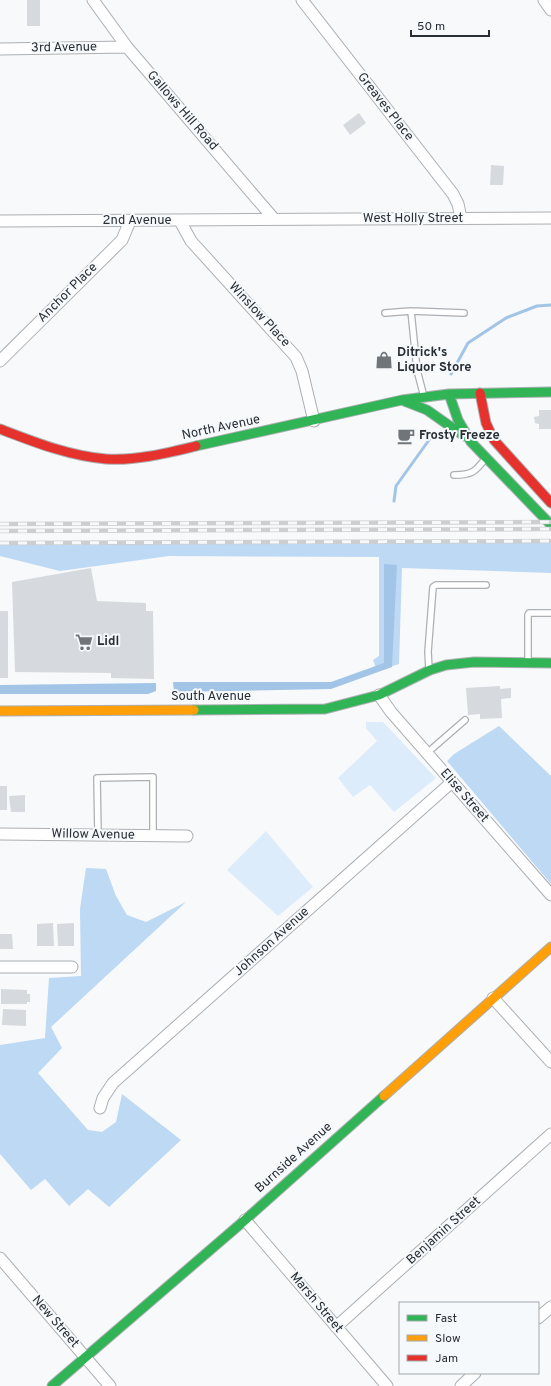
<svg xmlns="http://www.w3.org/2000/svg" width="551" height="1386" viewBox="0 0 551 1386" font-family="Overpass,sans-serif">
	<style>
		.green { fill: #ddecfa }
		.forest { fill: #bdd9f4 }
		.water { fill: #a2c5e7 }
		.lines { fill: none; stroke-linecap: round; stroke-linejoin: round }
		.stream { stroke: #a2c5e7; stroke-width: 3 }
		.building { fill: #d6dade }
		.lane-casing { stroke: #acafb3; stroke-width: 8 }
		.street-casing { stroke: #acafb3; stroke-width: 13 }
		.fast-casing { stroke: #acafb3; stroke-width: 11 }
		.slow-casing { stroke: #acafb3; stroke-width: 11 }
		.jam-casing { stroke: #acafb3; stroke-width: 11 }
		.lane { stroke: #fefefe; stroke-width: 5.5 }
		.street { stroke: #fefefe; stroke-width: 11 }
		.fast { stroke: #30b455; stroke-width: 9 }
		.slow { stroke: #ff9f0a; stroke-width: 9 }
		.jam { stroke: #e5322d; stroke-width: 9 }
		.rail-casing { stroke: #cdced0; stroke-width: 4.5 }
		.rail { stroke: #f6f9fc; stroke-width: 3; stroke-dasharray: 9; stroke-linecap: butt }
		.labels { text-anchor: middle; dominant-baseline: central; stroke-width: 4; stroke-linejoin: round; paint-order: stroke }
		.street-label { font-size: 13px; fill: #282e34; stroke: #f6f9fc }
		.poi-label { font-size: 13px; font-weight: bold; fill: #282e34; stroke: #f6f9fc; text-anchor: start }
	</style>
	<rect width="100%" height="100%" fill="#f7f9fb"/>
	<path class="green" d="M 366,722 L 383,722 L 436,778 L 394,812 L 370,785 L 353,797 L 338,778 L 377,741 L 366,728 Z
		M 266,831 L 313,887 L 278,916 L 227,870 Z"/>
	<path class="forest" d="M 551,542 L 551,573 L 402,568 L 399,664 L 377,671 L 373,660 L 379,656 L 379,557 L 169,556 L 60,571 L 0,556 L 0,543 Z
		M 499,726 L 551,776 L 551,884 L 447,761 L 454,754 Z
		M 86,868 L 106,869 L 116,896 L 127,915 L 146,922 L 186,902 L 51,1027 L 62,1048 L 38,1073 L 88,1130 L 102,1132 L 116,1122 L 122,1094 L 181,1140 L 109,1207 L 88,1189 L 69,1206 L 45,1179 L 31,1190 L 0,1154 L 0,1045 L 45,1038 L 49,978 L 81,976 L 80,909 Z"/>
	<path class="water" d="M 384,564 L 397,565 L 392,667 L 331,689 L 174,692 L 173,682 L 331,682 L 384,663 Z
		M 156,683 L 156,691 L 148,694 L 0,694 L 0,685 Z"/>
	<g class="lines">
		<path class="stream" d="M 451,374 L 468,343 L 506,318 L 537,306 L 551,305
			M 394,501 L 396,486 L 434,433"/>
	</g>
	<path class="building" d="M 27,0 L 40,0 L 40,26 L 27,26 Z
		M 359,113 L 366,123 L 350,135 L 343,125 Z
		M 491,165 L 504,166 L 503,185 L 490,185 Z
		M 539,410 L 551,410 L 551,429 L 539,429 L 539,424 L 535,423 L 534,417 L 539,416 Z
		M 91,568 L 97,601 L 146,603 L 146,611 L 153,611 L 154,679 L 111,678 L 111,673 L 15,672 L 12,582 Z
		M 0,611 L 8,611 L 8,678 L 0,678 Z
		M 500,686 L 500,689 L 511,688 L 511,698 L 501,699 L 502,718 L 480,719 L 480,714 L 468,715 L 466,688 Z
		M 0,786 L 7,786 L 7,810 L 0,810 Z
		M 25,795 L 25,812 L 11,812 L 9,796 Z
		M 53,923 L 54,946 L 37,946 L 37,924 Z
		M 74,923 L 74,946 L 58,946 L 57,924 Z
		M 0,934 L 12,934 L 13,949 L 0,949 Z
		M 1,989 L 27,990 L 27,994 L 30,994 L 30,1002 L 27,1002 L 27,1004 L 1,1004 Z
		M 3,1009 L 26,1010 L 26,1026 L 2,1025 Z"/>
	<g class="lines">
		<g class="lane-casing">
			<path id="lane" d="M 385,313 L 411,311
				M 424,397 L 417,370 L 411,311 L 464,313
				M 454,475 C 472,475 475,472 486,458
				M 528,662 L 528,615 L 529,613 L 551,613
				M 429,669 L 428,652 L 433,587 L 436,585 L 486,585
				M 427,753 L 465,720
				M 98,835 L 97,778 L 153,777 L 153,835"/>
		</g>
		<g class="street-casing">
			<path id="street" d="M 93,0 L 127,47 L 274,219
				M 302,0 L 453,194 L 458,204 L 461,218
				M 544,0 L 551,10
				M 0,49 L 127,47
				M 0,221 L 551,218
				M 180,221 L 191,241 L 296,357 L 302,371 L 314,421
				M 0,361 L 122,240 L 130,221
				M 379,695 L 391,712 L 551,895
				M 0,834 L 187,836
				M 0,967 L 72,967
				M 493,998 L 551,1062
				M 100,1108 L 103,1098 L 113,1083 L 452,782
				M 245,1220 L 387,1386
				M 0,1258 L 110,1386
				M 538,1318 L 551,1307
				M 336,1327 L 551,1134
				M 461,1386 L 475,1373"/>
		</g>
		<g class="fast-casing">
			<path id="fast" d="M 449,394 L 458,420 L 471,442 L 551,525
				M 404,401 L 427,410 L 464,436
				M 196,446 L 402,400 L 449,394 L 551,392
				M 194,710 L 325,709 L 379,695 L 430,670 L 446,665 L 474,662 L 551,663
				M 52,1386 L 245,1220 L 384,1096"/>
		</g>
		<g class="slow-casing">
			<path id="slow" d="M 0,711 L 194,710
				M 384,1096 L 551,947"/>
		</g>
		<g class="jam-casing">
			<path id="jam" d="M 480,393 L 486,423 L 494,440 L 551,503
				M 0,429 C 34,442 69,456 106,459 C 136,461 167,453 196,446"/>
		</g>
		<use href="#lane" class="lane"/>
		<use href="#street" class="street"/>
		<use href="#fast" class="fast"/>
		<use href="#slow" class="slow"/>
		<use href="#jam" class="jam"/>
		<g class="rail-casing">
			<path id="rail" d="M 0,524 L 551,522
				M 0,531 L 551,529
				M 0,543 L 551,541"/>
		</g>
		<use href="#rail" class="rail"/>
	</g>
	<defs>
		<g id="shop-bare" transform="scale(1.38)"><path d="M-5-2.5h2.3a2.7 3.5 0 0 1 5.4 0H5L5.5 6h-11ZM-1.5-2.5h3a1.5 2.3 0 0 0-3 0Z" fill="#70757a" stroke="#f6f9fc" stroke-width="2.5" paint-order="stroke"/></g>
		<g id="cafe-bare" transform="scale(1.38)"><path d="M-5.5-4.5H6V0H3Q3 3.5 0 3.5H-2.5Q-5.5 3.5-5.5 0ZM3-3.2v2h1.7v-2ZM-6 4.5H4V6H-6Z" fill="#70757a" stroke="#f6f9fc" stroke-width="2.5" paint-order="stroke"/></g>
		<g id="supermarket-bare" transform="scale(1.38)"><path d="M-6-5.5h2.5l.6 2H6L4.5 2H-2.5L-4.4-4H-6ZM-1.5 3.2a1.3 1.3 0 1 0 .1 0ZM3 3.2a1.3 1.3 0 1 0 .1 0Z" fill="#70757a" stroke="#f6f9fc" stroke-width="2.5" paint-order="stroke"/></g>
	</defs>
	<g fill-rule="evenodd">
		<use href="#shop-bare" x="384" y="360"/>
		<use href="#cafe-bare" x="406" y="436"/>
		<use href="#supermarket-bare" x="84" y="642"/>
	</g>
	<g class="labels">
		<g class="street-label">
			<text transform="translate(64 48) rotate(-1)">3rd Avenue</text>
			<text transform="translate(385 107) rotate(52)">Greaves Place</text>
			<text transform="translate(182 111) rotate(49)">Gallows Hill Road</text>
			<text x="413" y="219">West Holly Street</text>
			<text x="137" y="221">2nd Avenue</text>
			<text transform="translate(68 293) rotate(-45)">Anchor Place</text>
			<text transform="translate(259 315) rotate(47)">Winslow Place</text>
			<text transform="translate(221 428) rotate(-12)">North Avenue</text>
			<text x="211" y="697">South Avenue</text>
			<text transform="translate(464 796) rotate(49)">Elise Street</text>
			<text transform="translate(93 835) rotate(1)">Willow Avenue</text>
			<text transform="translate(272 942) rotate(-42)">Johnson Avenue</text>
			<text transform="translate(294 1158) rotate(-42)">Burnside Avenue</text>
			<text transform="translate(444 1231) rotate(-42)">Benjamin Street</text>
			<text transform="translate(316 1303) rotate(50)">Marsh Street</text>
			<text transform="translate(55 1322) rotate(49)">New Street</text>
		</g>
		<g class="poi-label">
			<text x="397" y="353">Ditrick's<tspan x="397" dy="15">Liquor Store</tspan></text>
			<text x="419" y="436">Frosty Freeze</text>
			<text x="97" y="642">Lidl</text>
		</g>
	</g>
	<rect x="399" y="1302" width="140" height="72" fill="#f6f9fc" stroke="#a4a8ac"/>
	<rect x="407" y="1315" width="20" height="6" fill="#30b455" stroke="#a4a8ac"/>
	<text x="435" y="1322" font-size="12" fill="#282e34">Fast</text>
	<rect x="407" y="1335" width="20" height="6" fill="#ff9f0a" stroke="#a4a8ac"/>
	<text x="435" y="1342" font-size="12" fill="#282e34">Slow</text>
	<rect x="407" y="1355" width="20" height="6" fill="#e5322d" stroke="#a4a8ac"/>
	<text x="435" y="1362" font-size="12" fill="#282e34">Jam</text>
	<path d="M411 30v6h78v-6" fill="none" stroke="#282e34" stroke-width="2"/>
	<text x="417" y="30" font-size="12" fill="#282e34" stroke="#f6f9fc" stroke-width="3" paint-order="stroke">50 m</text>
</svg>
